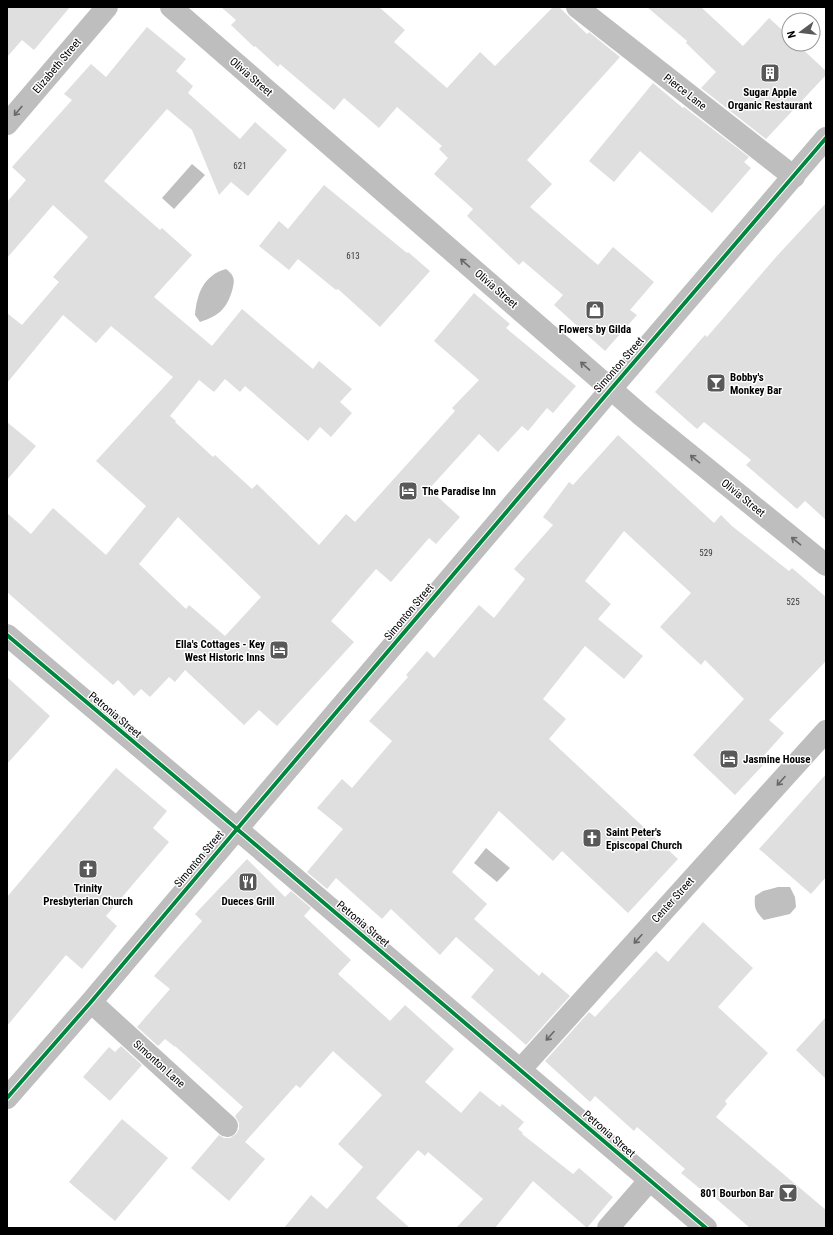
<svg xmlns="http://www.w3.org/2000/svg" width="833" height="1235" viewBox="0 0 833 1235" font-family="'Roboto Condensed',sans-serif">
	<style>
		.water { fill: #bfbfbf }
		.building { fill: #dfdfdf; fill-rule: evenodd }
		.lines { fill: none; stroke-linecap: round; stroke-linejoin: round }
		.minor { stroke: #bebebe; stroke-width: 22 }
		.cycleway-casing { stroke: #fff; stroke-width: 6 }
		.cycleway { stroke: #00873e; stroke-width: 4 }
		.oneway { stroke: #686868 }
		.labels { text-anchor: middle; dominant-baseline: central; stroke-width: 3; stroke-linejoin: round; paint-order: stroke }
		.number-label { font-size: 9px; fill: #383838 }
		.street-label { font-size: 11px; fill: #000; stroke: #fff }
		.poi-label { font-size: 11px; font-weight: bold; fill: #000; stroke: #fff }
	</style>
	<rect width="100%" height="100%" fill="#fff"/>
	<path class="water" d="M 192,164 L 205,175 L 174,209 L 162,198 Z
		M 226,269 C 235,276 235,280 232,291 C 226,310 218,316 200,322 L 195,315 C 197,293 204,275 226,269 Z
		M 486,848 L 510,868 L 497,882 L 474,863 Z
		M 778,887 L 790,887 L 795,897 L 796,907 L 790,914 L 764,920 C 755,911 754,908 755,896 L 763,891 Z"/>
	<path class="building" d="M 7,7 L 70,7 L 34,50 L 22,40 L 7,57 Z
		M 221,7 L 379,7 L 405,30 L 394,42 L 447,88 L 480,52 L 495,66 L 553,7 L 559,7 L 587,34 L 589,32 L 620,57 L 527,160 L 552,184 L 530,207 L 598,265 L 613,247 L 654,282 L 630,310 L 637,315 L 605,351 L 554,305 L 563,295 L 523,261 L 519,265 L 467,216 L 473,209 L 434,174 L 448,158 L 439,149 L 442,146 L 397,107 L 379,128 L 344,98 L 334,110 L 280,64 L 278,67 L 255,46 L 254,47 L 231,25 L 236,20 Z
		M 647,7 L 701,7 L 743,46 L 769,18 L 789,36 L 789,44 L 797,44 L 826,71 L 826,75 L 766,139 L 701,88 L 716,72 L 686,43 L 687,41 Z
		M 147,27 L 186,59 L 176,71 L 193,86 L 188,93 L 240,139 L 255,122 L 287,150 L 248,196 L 231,182 L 219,195 L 192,130 L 167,109 L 104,181 L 160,230 L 162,228 L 192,255 L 154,297 L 212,346 L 242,309 L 313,369 L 319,361 L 352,389 L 340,402 L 352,413 L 331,437 L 320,427 L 308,441 L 245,386 L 240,392 L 225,379 L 214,392 L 199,380 L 170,416 L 176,421 L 175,422 L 213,457 L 215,455 L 252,489 L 257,484 L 319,545 L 346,514 L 355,522 L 455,411 L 452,408 L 479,380 L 434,341 L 474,293 L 510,324 L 506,328 L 576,386 L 553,413 L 547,408 L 528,431 L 522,426 L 498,452 L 479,434 L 429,489 L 460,517 L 436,544 L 429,538 L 391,582 L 376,569 L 331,621 L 354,642 L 277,726 L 259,710 L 244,725 L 185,670 L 175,682 L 169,677 L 150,697 L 141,689 L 134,696 L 118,680 L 113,685 L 7,592 L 7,513 L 31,534 L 53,508 L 106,555 L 146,506 L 96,461 L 173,377 L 111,326 L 96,343 L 63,315 L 7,383 L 7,313 L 22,325 L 59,282 L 53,277 L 88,237 L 53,205 L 7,258 L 7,202 L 26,180 L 12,167 L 72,100 L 64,94 L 91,64 L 106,77 ZM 178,517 L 261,597 L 225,636 L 189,605 L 186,609 L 139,564 Z
		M 653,83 L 683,108 L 684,107 L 749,157 L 744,162 L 751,168 L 712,213 L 640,151 L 614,182 L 589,161 Z
		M 324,185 L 407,253 L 408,252 L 430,271 L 380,327 L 338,289 L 336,290 L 298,259 L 289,270 L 259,246 L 279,221 L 288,229 Z
		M 826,203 L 826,520 L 805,501 L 797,509 L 746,465 L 751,460 L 704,422 L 697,429 L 655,392 L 705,335 L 707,337 L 776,257 Z
		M 7,422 L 36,446 L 7,480 Z
		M 618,435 L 714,523 L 721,515 L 732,526 L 789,571 L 792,568 L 826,597 L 826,661 L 769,720 L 784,733 L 761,759 L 765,763 L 735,795 L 693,755 L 744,699 L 705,660 L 701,665 L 660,627 L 691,593 L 624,531 L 585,581 L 611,604 L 598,619 L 643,656 L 624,679 L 585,646 L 543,699 L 566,719 L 549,739 L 678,859 L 628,913 L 562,851 L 553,861 L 499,811 L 452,872 L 487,904 L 474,919 L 539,976 L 542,972 L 570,996 L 526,1045 L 471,997 L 494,970 L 456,937 L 440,955 L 391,909 L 382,919 L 336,878 L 327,889 L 307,872 L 343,829 L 317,808 L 342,779 L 352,788 L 392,741 L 369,721 L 408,677 L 406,675 L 427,651 L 434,658 L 479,605 L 494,618 L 525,579 L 514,569 L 553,525 L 543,517 L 569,482 L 573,485 Z
		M 7,677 L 50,716 L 7,764 Z
		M 116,768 L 167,811 L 153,828 L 169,842 L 106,916 L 117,926 L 82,969 L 66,955 L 7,1026 L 7,897 Z
		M 826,774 L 826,877 L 811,894 L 759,849 Z
		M 247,859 L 285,897 L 291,891 L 311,908 L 304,916 L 351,960 L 338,974 L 390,1021 L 405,1005 L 454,1049 L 425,1082 L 461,1113 L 480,1091 L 500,1107 L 502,1104 L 524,1122 L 518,1129 L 523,1133 L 522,1134 L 573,1174 L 579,1168 L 613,1197 L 587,1228 L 533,1181 L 495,1228 L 456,1228 L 483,1199 L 428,1152 L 425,1156 L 418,1150 L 376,1198 L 410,1228 L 284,1228 L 311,1195 L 327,1209 L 363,1167 L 338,1144 L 382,1095 L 333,1051 L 300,1088 L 296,1085 L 245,1142 L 265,1159 L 229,1201 L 191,1168 L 219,1135 L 224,1138 L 230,1138 L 236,1134 L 239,1129 L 239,1123 L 235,1116 L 243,1107 L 175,1046 L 175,1047 L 165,1039 L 158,1046 L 137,1027 L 170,989 L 154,976 L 202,921 L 195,914 Z
		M 703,922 L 753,968 L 718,1007 L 768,1053 L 725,1101 L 727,1104 L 716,1117 L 826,1210 L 826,1228 L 750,1228 L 706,1190 L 704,1192 L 681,1173 L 685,1169 L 637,1127 L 634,1131 L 595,1096 L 590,1102 L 545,1061 L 589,1012 L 595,1017 L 656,951 L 668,962 Z
		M 826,1017 L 826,1079 L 796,1050 Z
		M 121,1046 L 142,1065 L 110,1101 L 83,1077 L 109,1047 L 115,1052 Z
		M 122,1119 L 168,1158 L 115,1221 L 69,1182 Z"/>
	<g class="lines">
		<path class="minor" d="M 171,7 L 642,416 L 826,565
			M 577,7 L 794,177
			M 7,124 L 107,7
			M 7,635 L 237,829 L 706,1228
			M 91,1002 L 227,1126
			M 520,1070 L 826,731
			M 7,1098 L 91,1002 L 237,829 L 611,389 L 826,138
			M 608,1228 L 649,1181"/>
		<g class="cycleway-casing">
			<path id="cycleway" d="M 7,635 L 237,829 L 706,1228
				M 7,1098 L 91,1002 L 237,829 L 611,389 L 826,138"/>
		</g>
		<use href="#cycleway" class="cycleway"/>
	</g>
	<defs><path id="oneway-shaft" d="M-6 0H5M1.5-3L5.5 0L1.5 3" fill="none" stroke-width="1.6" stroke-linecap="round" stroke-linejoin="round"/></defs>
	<g class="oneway">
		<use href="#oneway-shaft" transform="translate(18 111) rotate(130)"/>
		<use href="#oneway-shaft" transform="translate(465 263) rotate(-139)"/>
		<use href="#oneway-shaft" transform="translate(585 366) rotate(-139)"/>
		<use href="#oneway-shaft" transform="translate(695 459) rotate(-141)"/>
		<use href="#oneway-shaft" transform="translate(796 541) rotate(-141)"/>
		<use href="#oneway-shaft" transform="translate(781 781) rotate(132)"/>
		<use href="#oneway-shaft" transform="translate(638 939) rotate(132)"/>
		<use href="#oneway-shaft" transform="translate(550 1036) rotate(132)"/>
	</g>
	<defs>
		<g id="building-square" transform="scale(1)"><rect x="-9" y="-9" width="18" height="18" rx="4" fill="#595959" stroke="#fff"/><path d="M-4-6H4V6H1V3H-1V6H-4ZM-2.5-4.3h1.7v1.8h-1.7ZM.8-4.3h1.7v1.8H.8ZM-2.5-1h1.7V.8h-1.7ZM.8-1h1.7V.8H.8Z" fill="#fff"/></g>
		<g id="shop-square" transform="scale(1)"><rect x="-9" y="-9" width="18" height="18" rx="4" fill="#595959" stroke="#fff"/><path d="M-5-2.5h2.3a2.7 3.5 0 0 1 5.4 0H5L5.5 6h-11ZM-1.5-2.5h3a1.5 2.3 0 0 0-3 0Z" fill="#fff"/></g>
		<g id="bar-square" transform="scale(1)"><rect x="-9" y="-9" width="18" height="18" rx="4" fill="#595959" stroke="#fff"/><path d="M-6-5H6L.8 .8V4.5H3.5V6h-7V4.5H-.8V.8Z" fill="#fff"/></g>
		<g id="hotel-square" transform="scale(1)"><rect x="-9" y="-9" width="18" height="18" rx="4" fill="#595959" stroke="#fff"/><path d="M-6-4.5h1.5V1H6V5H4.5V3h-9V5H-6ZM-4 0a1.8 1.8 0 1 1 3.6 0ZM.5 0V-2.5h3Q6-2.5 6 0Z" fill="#fff"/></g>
		<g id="church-square" transform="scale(1)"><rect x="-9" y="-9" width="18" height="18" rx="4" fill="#595959" stroke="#fff"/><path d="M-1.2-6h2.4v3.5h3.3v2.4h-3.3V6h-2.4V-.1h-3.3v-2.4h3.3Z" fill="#fff"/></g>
		<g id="restaurant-square" transform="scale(1)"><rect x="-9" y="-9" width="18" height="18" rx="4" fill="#595959" stroke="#fff"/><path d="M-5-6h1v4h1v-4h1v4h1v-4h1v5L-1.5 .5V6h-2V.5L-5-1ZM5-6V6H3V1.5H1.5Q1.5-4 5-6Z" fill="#fff"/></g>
	</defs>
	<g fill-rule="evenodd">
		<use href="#building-square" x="770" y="73"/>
		<use href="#shop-square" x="595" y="310"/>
		<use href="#bar-square" x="716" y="383"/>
		<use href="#hotel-square" x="408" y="491"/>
		<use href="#hotel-square" x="279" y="650"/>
		<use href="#hotel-square" x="729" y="759"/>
		<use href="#church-square" x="592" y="838"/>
		<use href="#church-square" x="88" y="869"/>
		<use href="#restaurant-square" x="248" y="882"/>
		<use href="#bar-square" x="788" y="1193"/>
	</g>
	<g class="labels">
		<g class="number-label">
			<text x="240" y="166">621</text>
			<text x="353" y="256">613</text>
			<text x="706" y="553">529</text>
			<text x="793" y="602">525</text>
		</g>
		<g class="street-label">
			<text transform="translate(57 66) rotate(-50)">Elizabeth Street</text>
			<text transform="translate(251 77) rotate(41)">Olivia Street</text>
			<text transform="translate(685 92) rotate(38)">Pierce Lane</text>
			<text transform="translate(496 289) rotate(41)">Olivia Street</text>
			<text transform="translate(619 365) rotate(-49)">Simonton Street</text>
			<text transform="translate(743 498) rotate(39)">Olivia Street</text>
			<text transform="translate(409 612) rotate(-50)">Simonton Street</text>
			<text transform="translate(115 715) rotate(40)">Petronia Street</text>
			<text transform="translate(199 859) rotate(-50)">Simonton Street</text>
			<text transform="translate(673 900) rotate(-48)">Center Street</text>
			<text transform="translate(363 924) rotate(40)">Petronia Street</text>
			<text transform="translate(159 1064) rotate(42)">Simonton Lane</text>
			<text transform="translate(609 1134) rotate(41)">Petronia Street</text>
		</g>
		<g class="poi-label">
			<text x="770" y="92">Sugar Apple<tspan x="770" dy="13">Organic Restaurant</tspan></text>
			<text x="595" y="329">Flowers by Gilda</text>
			<text x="730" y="377" text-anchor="start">Bobby's<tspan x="730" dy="13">Monkey Bar</tspan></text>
			<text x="422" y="491" text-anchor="start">The Paradise Inn</text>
			<text x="265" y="644" text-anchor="end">Ella's Cottages - Key<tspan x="265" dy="13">West Historic Inns</tspan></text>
			<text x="743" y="759" text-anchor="start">Jasmine House</text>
			<text x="606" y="832" text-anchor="start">Saint Peter's<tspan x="606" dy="13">Episcopal Church</tspan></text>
			<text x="88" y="888">Trinity<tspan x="88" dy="13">Presbyterian Church</tspan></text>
			<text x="248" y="901">Dueces Grill</text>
			<text x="774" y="1193" text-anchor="end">801 Bourbon Bar</text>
		</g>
	</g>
	<rect width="833" height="1235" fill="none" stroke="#000000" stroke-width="16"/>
	<g transform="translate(801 32) rotate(255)"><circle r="19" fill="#ffffff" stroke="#999999"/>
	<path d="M0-3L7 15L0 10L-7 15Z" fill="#595959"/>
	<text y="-6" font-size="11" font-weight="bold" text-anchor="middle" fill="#000000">N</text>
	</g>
</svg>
